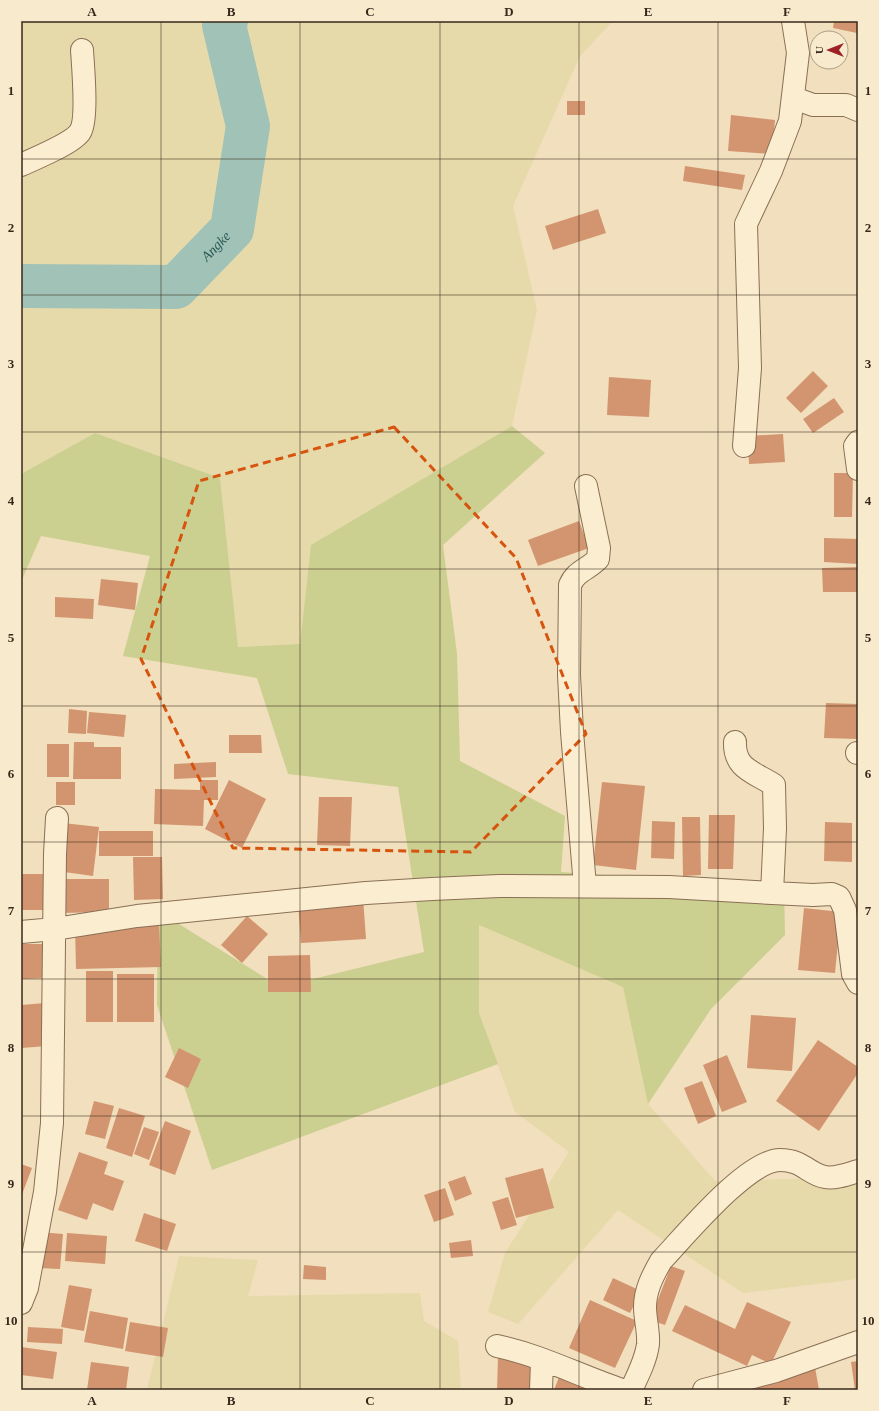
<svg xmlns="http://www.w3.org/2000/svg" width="879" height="1411" viewBox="0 0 879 1411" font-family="Georgia,serif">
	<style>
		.farmland { fill: #e7daaa }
		.green { fill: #cbcf90 }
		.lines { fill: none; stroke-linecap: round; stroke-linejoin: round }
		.river { stroke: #a1c2b7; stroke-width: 44 }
		.building { fill: #d29570 }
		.minor-casing { stroke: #8a6f55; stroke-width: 24 }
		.minor { stroke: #fbedd0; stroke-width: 22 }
		.marked { fill: none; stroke: #d6540e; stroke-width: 3; stroke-dasharray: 8 5; stroke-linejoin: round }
		.grid { fill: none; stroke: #38281b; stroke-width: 1; stroke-opacity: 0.55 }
		.labels { text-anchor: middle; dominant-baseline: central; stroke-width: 4; stroke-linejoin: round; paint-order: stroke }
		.water-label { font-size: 14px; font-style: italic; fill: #295954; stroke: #f8eacd }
		.neatline { fill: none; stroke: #38281b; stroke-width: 1.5 }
		.grid-label { font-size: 13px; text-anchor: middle; font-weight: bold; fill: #38281b }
	</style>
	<rect width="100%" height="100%" fill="#f1dfbd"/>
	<path class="farmland" d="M 21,21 L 613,21 L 580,56 L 513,206 L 537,310 L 512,426 L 311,545 L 300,644 L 238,647 L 220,478 L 95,433 L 21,474 Z
		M 479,925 L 623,987 L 648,1104 L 715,1181 L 858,1177 L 858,1279 L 743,1293 L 618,1210 L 518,1324 L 488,1312 L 505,1253 L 569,1152 L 515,1112 L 479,1013 Z
		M 179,1256 L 258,1260 L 248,1296 L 420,1293 L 424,1321 L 458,1341 L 461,1390 L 147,1390 Z"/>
	<path class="green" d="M 512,426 L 545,453 L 443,545 L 457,654 L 460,761 L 565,816 L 561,872 L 784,887 L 785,935 L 711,1009 L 648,1104 L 623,987 L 479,925 L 479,1013 L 498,1064 L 212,1170 L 157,1005 L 158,911 L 280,987 L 424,952 L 398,787 L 288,774 L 257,678 L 123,656 L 150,556 L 41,536 L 21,582 L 21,474 L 95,433 L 220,478 L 238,647 L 300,644 L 311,545 Z"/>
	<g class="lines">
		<path class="river" id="s1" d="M 21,286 L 176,287 L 232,229 L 248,126 L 224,25 L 226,21"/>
	</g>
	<path class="building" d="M 834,21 L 858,21 L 857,33 L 833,28 Z
		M 567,101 L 585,101 L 585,115 L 567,115 Z
		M 731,115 L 775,120 L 772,154 L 728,151 Z
		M 685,166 L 745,175 L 742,190 L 683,181 Z
		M 598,209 L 606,233 L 553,250 L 545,226 Z
		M 813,371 L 828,386 L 801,413 L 786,398 Z
		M 609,377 L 651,380 L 649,417 L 607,415 Z
		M 834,398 L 844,412 L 813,433 L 803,419 Z
		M 783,434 L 785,462 L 749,464 L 748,436 Z
		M 834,473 L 853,473 L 852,517 L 834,517 Z
		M 579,521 L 589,548 L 538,566 L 528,540 Z
		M 824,538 L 858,539 L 858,564 L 824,562 Z
		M 858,567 L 858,592 L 823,592 L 822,568 Z
		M 101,579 L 138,583 L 135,610 L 98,605 Z
		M 55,597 L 94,599 L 93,619 L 55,617 Z
		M 826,703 L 858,704 L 858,739 L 824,738 Z
		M 69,709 L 87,711 L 86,734 L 68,733 Z
		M 89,712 L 126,715 L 124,737 L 87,733 Z
		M 229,735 L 261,735 L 262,753 L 229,753 Z
		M 74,742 L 94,742 L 94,747 L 121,747 L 121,779 L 73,779 Z
		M 47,744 L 69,744 L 69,777 L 47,777 Z
		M 216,762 L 216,777 L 174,779 L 174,764 Z
		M 200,780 L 218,780 L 218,800 L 204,800 L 203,826 L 154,824 L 155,789 L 200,790 Z
		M 229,780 L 266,799 L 242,848 L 205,829 Z
		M 56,782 L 75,782 L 75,805 L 56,805 Z
		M 602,782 L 645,786 L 636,870 L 593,865 Z
		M 319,797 L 352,797 L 350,846 L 317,845 Z
		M 709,815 L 735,815 L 733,869 L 708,869 Z
		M 682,817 L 700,817 L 701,875 L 683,876 Z
		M 652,821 L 675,822 L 674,859 L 651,858 Z
		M 825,822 L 852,823 L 852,862 L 824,861 Z
		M 63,823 L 99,827 L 93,876 L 57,871 Z
		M 99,831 L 153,831 L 153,856 L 99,856 Z
		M 133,857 L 162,857 L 163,899 L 134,900 Z
		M 21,874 L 46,874 L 47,910 L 21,910 Z
		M 60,879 L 109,879 L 109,912 L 60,913 Z
		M 363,897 L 366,939 L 301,943 L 298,902 Z
		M 804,908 L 841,912 L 835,973 L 798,970 Z
		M 247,916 L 268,934 L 242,963 L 221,945 Z
		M 159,925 L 161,967 L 76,969 L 75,927 Z
		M 21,944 L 47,944 L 47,978 L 21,979 Z
		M 310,955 L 311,992 L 268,992 L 268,956 Z
		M 86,971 L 113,971 L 113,1022 L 86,1022 Z
		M 117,974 L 154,974 L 154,1022 L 117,1022 Z
		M 45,1003 L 48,1046 L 21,1048 L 21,1005 Z
		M 751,1015 L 796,1018 L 792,1071 L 747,1068 Z
		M 818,1040 L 858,1067 L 858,1073 L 819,1131 L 776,1101 Z
		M 179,1048 L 201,1059 L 188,1088 L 165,1077 Z
		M 727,1055 L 747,1102 L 722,1112 L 703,1065 Z
		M 702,1081 L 716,1116 L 698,1124 L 684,1088 Z
		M 94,1101 L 114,1106 L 105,1139 L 85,1134 Z
		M 119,1108 L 145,1116 L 132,1157 L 106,1148 Z
		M 165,1121 L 191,1131 L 175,1175 L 149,1165 Z
		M 144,1127 L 159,1132 L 149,1160 L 134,1154 Z
		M 79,1152 L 108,1162 L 104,1174 L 124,1181 L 113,1211 L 93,1203 L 87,1220 L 58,1210 Z
		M 21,1164 L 32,1168 L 21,1197 Z
		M 543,1168 L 554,1208 L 516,1218 L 505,1178 Z
		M 465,1176 L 472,1194 L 455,1201 L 448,1182 Z
		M 445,1188 L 454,1215 L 434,1222 L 424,1195 Z
		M 508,1197 L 517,1225 L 501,1230 L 492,1202 Z
		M 144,1213 L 176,1224 L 167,1251 L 135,1241 Z
		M 39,1232 L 63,1234 L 60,1269 L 37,1268 Z
		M 67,1233 L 107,1236 L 105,1264 L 65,1261 Z
		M 471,1240 L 473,1256 L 451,1258 L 449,1243 Z
		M 304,1265 L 326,1267 L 326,1280 L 303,1279 Z
		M 671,1266 L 685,1271 L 665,1325 L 650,1320 Z
		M 613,1278 L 641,1291 L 630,1313 L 603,1300 Z
		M 69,1285 L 92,1289 L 84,1331 L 61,1327 Z
		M 590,1300 L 637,1321 L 615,1368 L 569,1348 Z
		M 747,1302 L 791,1322 L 771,1364 L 752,1355 L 747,1366 L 672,1331 L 685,1305 L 735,1329 Z
		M 90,1311 L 128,1318 L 123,1349 L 84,1342 Z
		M 130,1322 L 168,1328 L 163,1357 L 125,1351 Z
		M 28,1327 L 63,1329 L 62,1344 L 27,1342 Z
		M 21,1347 L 57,1352 L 53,1379 L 21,1375 Z
		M 498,1357 L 535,1358 L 534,1390 L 497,1390 Z
		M 858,1361 L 858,1390 L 855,1390 L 851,1362 Z
		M 91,1362 L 129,1367 L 126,1390 L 87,1390 Z
		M 815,1367 L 819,1390 L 756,1390 L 754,1378 Z
		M 559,1377 L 590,1390 L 554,1390 Z"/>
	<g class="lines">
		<g class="minor-casing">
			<path id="minor" d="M 794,98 L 813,105 L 846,105 L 858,110
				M 21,165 C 34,159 73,143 80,132 C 88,120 83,66 82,50
				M 858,442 L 855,446 L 858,469
				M 744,446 L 750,368 L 746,224 L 771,171 L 790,121 L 798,53 L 793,21
				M 735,742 C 734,769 754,772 774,785 L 775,828 L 772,893 L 813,895 L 832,894 L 839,897 L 845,910 L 853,974 L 858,983
				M 857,753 L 858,753
				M 585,886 L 572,732 L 569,675 L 570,585 C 576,571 587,570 598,559 L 599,548 L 586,486
				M 21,932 L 55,929 L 137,916 L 366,893 L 432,889 L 499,886 L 669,887 L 772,893
				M 21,1303 L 27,1288 L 45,1192 L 52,1123 L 55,854 L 57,818
				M 497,1346 C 540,1355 580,1376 622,1390
				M 541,1390 L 542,1360
				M 631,1390 C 638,1375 646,1360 648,1344 C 649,1332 645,1319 645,1307 C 645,1290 653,1275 661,1261 C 684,1237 747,1160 780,1160 C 803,1160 808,1174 825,1177 C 835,1179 848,1174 858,1171
				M 704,1390 L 776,1371 L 858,1342"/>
		</g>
		<use href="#minor" class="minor"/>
	</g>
	<path class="marked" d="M 394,427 L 516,558 L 586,734 L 471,852 L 233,848 L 141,659 L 199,481 Z"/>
	<path class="grid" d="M 161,21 L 161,1390M 300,21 L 300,1390M 440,21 L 440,1390M 579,21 L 579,1390M 718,21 L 718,1390M 21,159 L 858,159M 21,295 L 858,295M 21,432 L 858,432M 21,569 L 858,569M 21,706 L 858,706M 21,842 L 858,842M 21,979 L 858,979M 21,1116 L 858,1116M 21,1252 L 858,1252"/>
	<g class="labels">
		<g class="water-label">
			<text stroke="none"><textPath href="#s1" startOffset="212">Angke</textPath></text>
		</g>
	</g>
	<rect width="879" height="1411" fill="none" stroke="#f8eacd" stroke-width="44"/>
	<g transform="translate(829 50) rotate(270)"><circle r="19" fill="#f8eacd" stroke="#ab9c86"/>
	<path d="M0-3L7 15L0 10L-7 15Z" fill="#9d2127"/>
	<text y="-6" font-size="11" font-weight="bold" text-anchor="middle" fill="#38281b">U</text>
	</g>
	<rect x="22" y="22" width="835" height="1367" class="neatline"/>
	<g class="grid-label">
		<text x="92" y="16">A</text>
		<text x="231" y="16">B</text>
		<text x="370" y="16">C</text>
		<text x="509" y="16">D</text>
		<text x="648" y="16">E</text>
		<text x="787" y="16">F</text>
		<text x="11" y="95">1</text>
		<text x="868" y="95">1</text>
		<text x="11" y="232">2</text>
		<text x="868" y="232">2</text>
		<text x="11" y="368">3</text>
		<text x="868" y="368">3</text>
		<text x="11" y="505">4</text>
		<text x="868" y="505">4</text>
		<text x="11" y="642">5</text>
		<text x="868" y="642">5</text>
		<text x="11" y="778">6</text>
		<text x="868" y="778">6</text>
		<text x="11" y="915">7</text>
		<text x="868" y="915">7</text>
		<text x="11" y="1052">8</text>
		<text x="868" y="1052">8</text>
		<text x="11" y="1188">9</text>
		<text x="868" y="1188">9</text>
		<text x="11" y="1325">10</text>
		<text x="868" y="1325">10</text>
		<text x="92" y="1405">A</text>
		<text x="231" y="1405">B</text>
		<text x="370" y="1405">C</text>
		<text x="509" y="1405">D</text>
		<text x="648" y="1405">E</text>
		<text x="787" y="1405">F</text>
	</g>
</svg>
